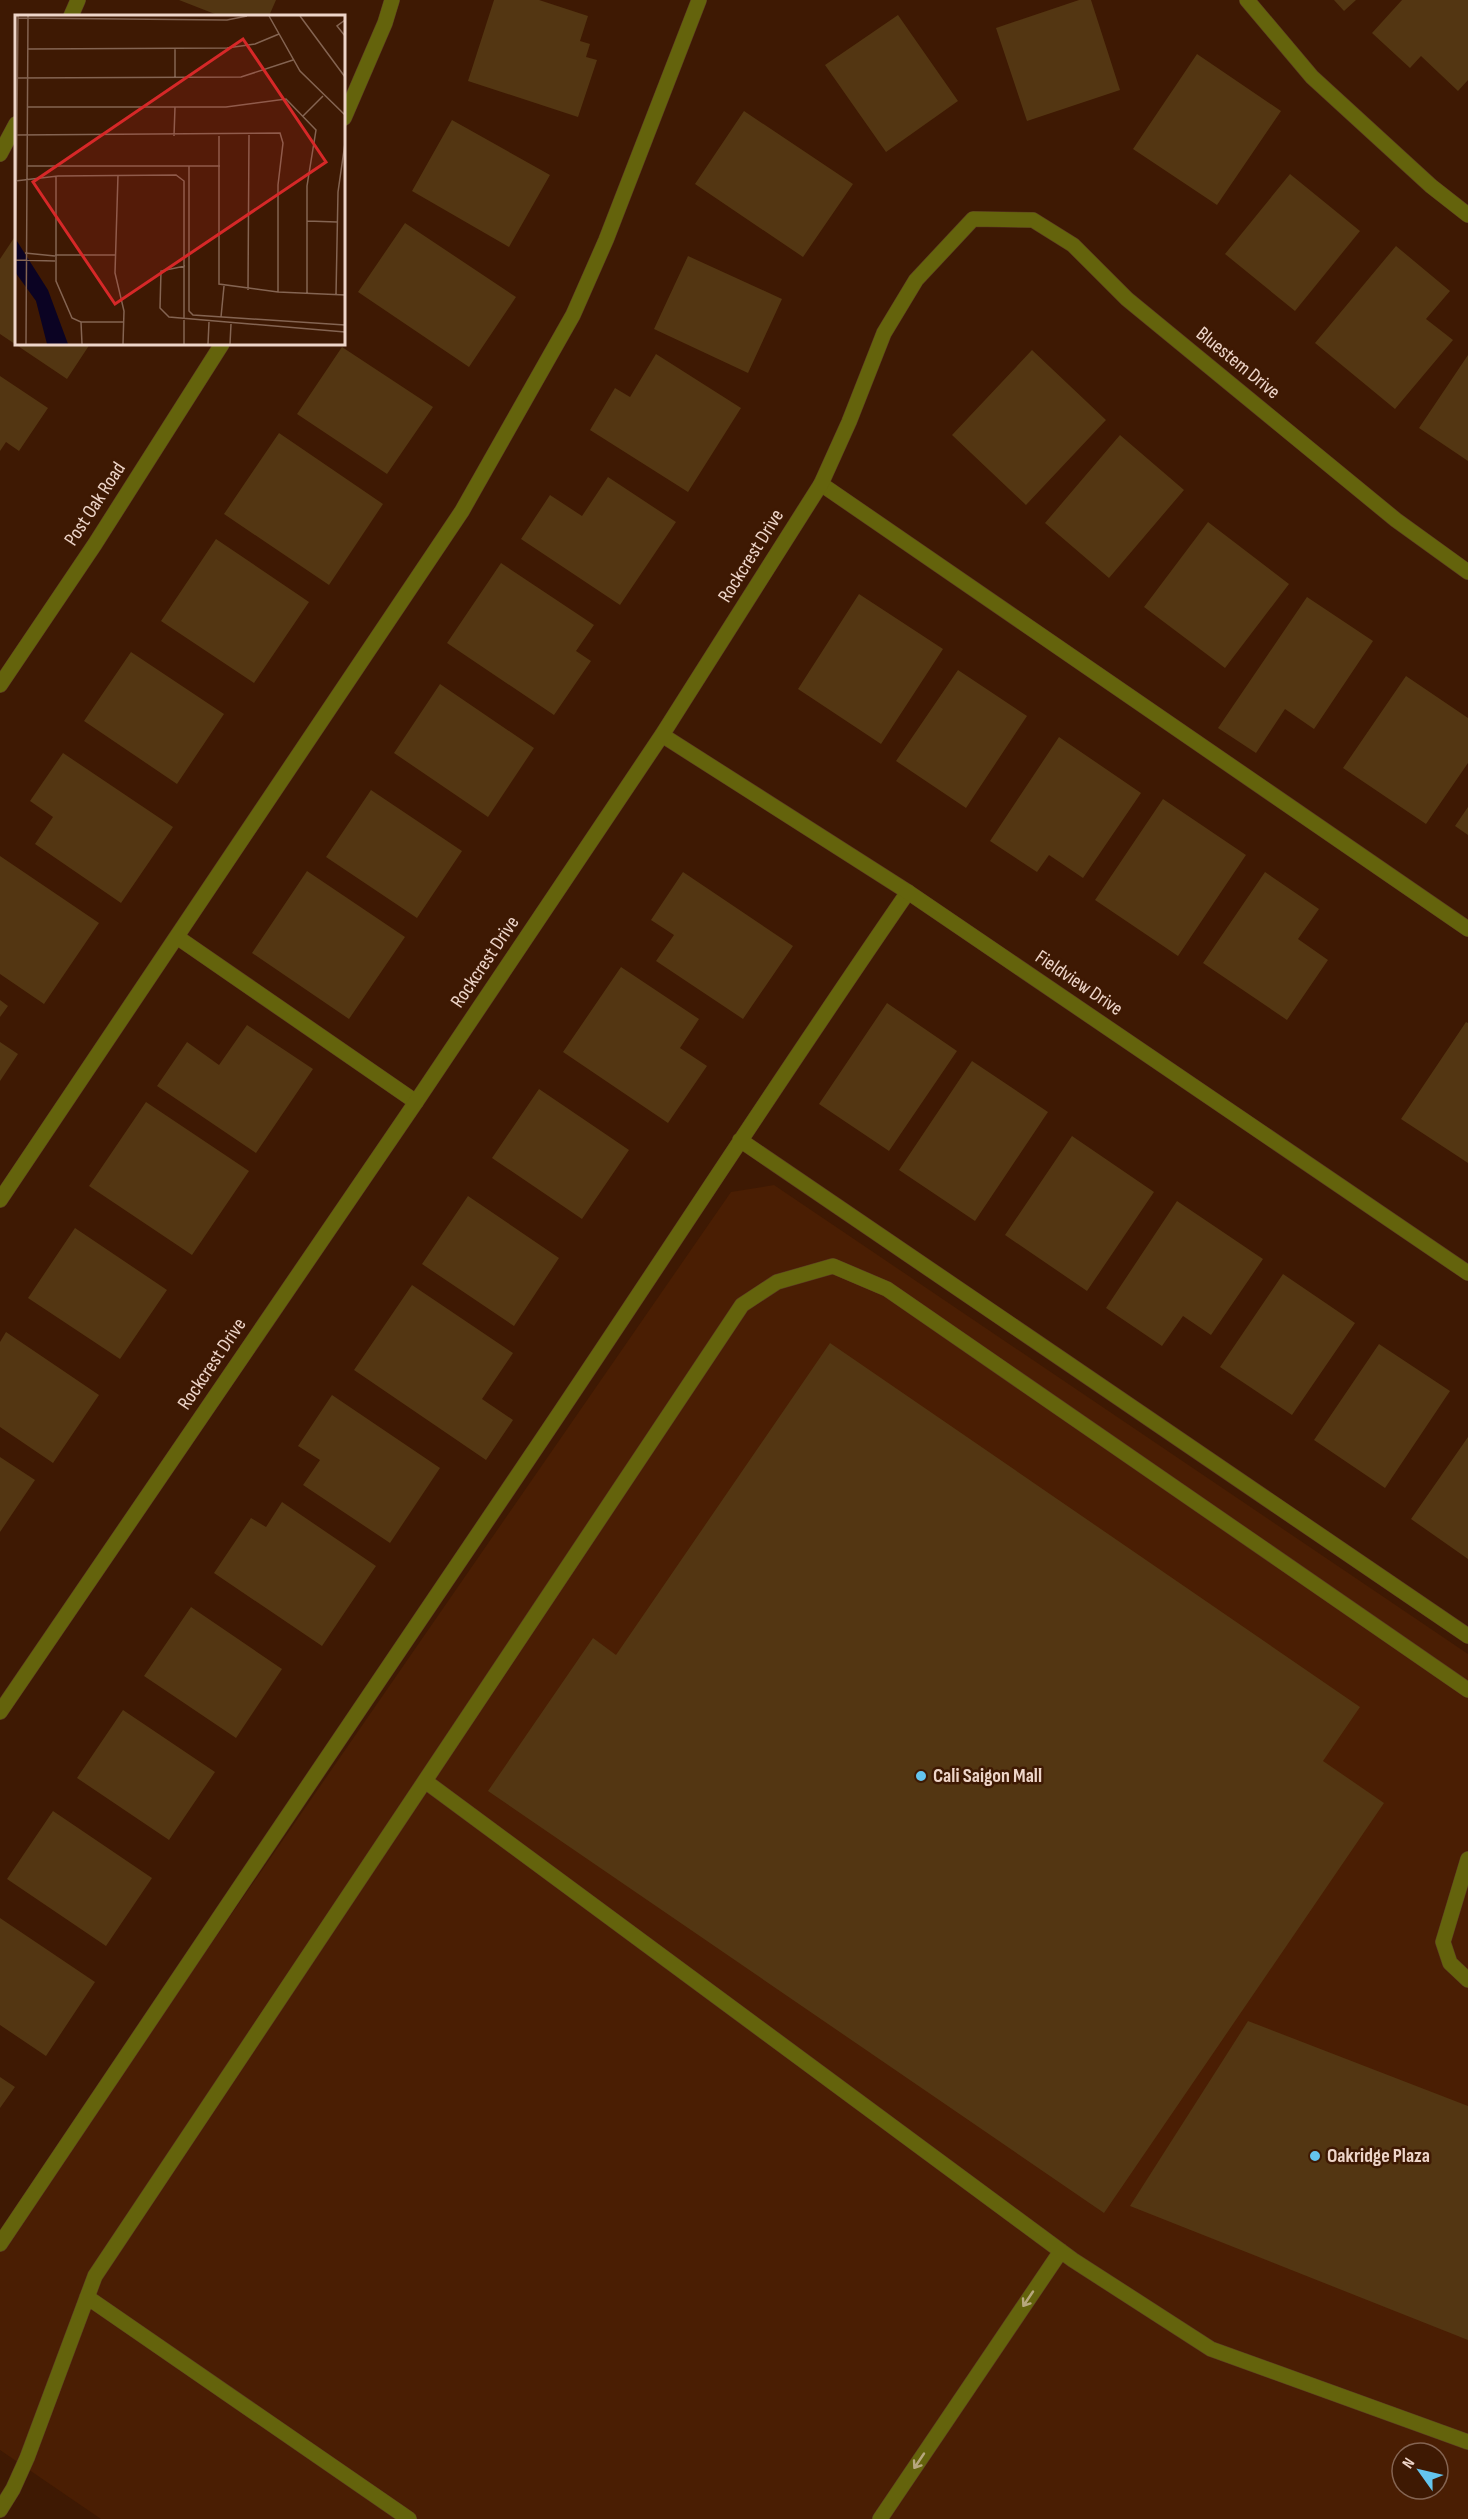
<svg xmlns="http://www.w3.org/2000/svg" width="1468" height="2519" viewBox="0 0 1468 2519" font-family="'Sofia Sans Condensed',sans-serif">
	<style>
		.built { fill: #4a1e03; fill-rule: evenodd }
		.building { fill: #533612 }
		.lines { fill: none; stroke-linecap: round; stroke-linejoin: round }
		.lane-casing { stroke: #5a3723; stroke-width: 16 }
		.street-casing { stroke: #5a3723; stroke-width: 16 }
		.lane { stroke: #64630c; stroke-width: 15 }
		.street { stroke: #64630c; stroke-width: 15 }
		.oneway { stroke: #b7a77d }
		.poi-dot { fill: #64c5ee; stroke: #3e1903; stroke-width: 2 }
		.labels { text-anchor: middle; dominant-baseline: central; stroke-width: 5; stroke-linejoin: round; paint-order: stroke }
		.street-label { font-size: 20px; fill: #eed5c9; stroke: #3e1903 }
		.poi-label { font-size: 20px; font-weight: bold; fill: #eed5c9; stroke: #3e1903; text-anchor: start }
		.inset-road { fill: none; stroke: #846452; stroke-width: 1.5 }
		.view { fill: #d62828; fill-opacity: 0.15; stroke: #d62828; stroke-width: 3 }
		.inset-edge { fill: none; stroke: #eed5c9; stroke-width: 3 }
	</style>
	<rect width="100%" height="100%" fill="#3e1903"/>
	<path class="built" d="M 774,1185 L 1468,1654 L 1468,2519 L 101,2519 L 0,2450 L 0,2249 L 731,1192 ZM 1402,2453 L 1438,2453 L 1438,2489 L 1402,2489 Z"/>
	<path class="building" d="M 179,0 L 276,0 L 269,16 L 220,16 Z
		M 494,0 L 539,0 L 588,16 L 580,41 L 590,44 L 586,57 L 597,60 L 578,117 L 468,81 Z
		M 1079,0 L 1091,0 L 1120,90 L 1027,121 L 996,28 Z
		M 1334,0 L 1356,0 L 1344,11 Z
		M 1402,0 L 1468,0 L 1468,80 L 1458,91 L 1421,56 L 1410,68 L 1372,33 Z
		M 898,15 L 958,101 L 886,152 L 825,65 Z
		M 1197,54 L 1281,111 L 1217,205 L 1133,149 Z
		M 744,111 L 853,184 L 803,257 L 695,184 Z
		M 452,120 L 550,175 L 509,247 L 412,191 Z
		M 1290,174 L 1360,231 L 1295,311 L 1225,254 Z
		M 405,223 L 516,297 L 469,367 L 358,292 Z
		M 16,235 L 16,344 L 90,344 L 67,379 L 0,334 L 0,259 Z
		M 1396,246 L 1450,291 L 1426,319 L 1453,340 L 1395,409 L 1315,343 Z
		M 688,256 L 782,299 L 748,373 L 654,329 Z
		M 342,347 L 433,407 L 387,474 L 297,414 Z
		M 1032,350 L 1106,420 L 1026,505 L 952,435 Z
		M 656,354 L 741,408 L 688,492 L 590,430 L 615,388 L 630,397 Z
		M 1468,355 L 1468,461 L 1419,428 Z
		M 0,376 L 48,408 L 19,451 L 6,442 L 0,451 Z
		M 279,433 L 383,504 L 329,585 L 224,514 Z
		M 1120,435 L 1184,490 L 1109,578 L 1045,523 Z
		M 608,477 L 676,522 L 620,605 L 521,539 L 550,495 L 582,516 Z
		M 1208,522 L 1289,584 L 1225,668 L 1144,607 Z
		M 216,539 L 309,602 L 254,683 L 161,621 Z
		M 501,563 L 594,625 L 576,651 L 591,661 L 554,715 L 447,643 Z
		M 859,594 L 943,649 L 881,744 L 798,689 Z
		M 1307,597 L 1373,641 L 1314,729 L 1285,709 L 1256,753 L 1218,728 Z
		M 131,652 L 224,714 L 177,784 L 84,721 Z
		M 958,670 L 1027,716 L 966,808 L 896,761 Z
		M 1406,676 L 1468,718 L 1468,763 L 1426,824 L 1343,768 Z
		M 440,684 L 534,748 L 488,817 L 394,753 Z
		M 1059,737 L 1141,793 L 1083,878 L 1049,855 L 1037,872 L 990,841 Z
		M 63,753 L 173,827 L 121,903 L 35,844 L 53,817 L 30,801 Z
		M 371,790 L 462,851 L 417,918 L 326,857 Z
		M 1163,799 L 1246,855 L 1178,956 L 1095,900 Z
		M 1468,807 L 1468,835 L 1455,826 Z
		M 0,856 L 99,923 L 44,1004 L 0,974 Z
		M 307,871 L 405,937 L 349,1019 L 252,953 Z
		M 683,872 L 793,946 L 743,1019 L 656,961 L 674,935 L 651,920 Z
		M 1265,872 L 1319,909 L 1298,939 L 1328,960 L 1287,1020 L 1203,963 Z
		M 621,967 L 699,1019 L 680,1048 L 707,1066 L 668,1123 L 563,1052 Z
		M 0,1000 L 8,1006 L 0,1017 Z
		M 887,1003 L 957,1051 L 889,1151 L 819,1104 Z
		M 1466,1022 L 1468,1023 L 1468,1163 L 1401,1119 Z
		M 247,1025 L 313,1069 L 256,1153 L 157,1086 L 187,1042 L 219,1065 Z
		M 0,1042 L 18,1054 L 0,1081 Z
		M 972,1061 L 1048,1112 L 975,1221 L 899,1170 Z
		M 539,1089 L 629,1150 L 582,1219 L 492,1158 Z
		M 146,1102 L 249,1171 L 192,1255 L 89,1186 Z
		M 1072,1136 L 1154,1192 L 1087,1291 L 1005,1235 Z
		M 468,1196 L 559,1258 L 514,1326 L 422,1264 Z
		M 1177,1201 L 1263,1259 L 1211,1335 L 1183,1316 L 1162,1346 L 1106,1308 Z
		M 75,1228 L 167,1290 L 120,1359 L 28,1298 Z
		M 1283,1274 L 1355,1323 L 1292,1415 L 1220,1367 Z
		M 412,1285 L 513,1353 L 482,1399 L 513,1420 L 486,1460 L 354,1370 Z
		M 6,1332 L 99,1395 L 53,1463 L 0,1427 L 0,1342 Z
		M 830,1343 L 1360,1707 L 1323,1761 L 1384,1803 L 1104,2213 L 488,1791 L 593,1638 L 616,1655 Z
		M 1379,1344 L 1450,1391 L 1385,1488 L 1314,1440 Z
		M 332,1395 L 440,1468 L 390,1543 L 303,1485 L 320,1460 L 298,1446 Z
		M 1468,1437 L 1468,1559 L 1411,1519 Z
		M 0,1457 L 35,1480 L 0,1532 Z
		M 282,1502 L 376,1566 L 322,1646 L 214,1573 L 251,1518 L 266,1527 Z
		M 191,1607 L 282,1669 L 236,1738 L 144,1676 Z
		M 123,1710 L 215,1772 L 169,1840 L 77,1778 Z
		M 53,1811 L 152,1878 L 106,1946 L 7,1879 Z
		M 0,1918 L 95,1982 L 46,2056 L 0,2025 Z
		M 1248,2021 L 1468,2106 L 1468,2340 L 1130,2206 Z
		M 0,2077 L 15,2087 L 0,2108 Z"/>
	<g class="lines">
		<g class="lane-casing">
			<path id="lane" d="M 1247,0 L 1312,77 L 1431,186 L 1468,215
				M 71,16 L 78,0
				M 0,154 L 16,124
				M 821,484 L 1468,929
				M 177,937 L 416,1102
				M 740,1140 L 1468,1636
				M 0,1200 L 462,511 L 573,315 L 606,240 L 699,0
				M 425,1781 L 1073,2260 L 1211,2349 L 1468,2442
				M 1468,1859 L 1443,1942 L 1450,1963 L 1468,1980
				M 0,2244 C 175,1981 354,1719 530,1457 C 657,1269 779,1079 908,892
				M 87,2297 L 409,2519
				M 0,2510 L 13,2489 L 27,2458 L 95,2276 L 742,1305 L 777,1282 L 833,1266 L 887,1289 L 1468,1690
				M 880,2519 L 1061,2251"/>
		</g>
		<g class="street-casing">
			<path id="street" d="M 344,118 L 385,23 L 392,0
				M 0,685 L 95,544 L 222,344
				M 662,735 L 908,892 L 1468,1273
				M 0,1712 L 416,1102 L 662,735 L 821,484 L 849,422 L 884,333 L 916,280 L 973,219 L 1033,220 L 1073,245 L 1127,299 L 1396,520 L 1468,572"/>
		</g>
		<use href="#lane" class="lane"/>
		<use href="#street" class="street"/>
	</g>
	<defs><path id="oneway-shaft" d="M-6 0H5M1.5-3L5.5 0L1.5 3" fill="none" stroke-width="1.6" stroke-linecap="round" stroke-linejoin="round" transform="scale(1.5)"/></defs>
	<g class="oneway">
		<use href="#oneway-shaft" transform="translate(1028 2299) rotate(124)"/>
		<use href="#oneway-shaft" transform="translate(919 2461) rotate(124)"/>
	</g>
	<g class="poi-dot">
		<circle cx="921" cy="1776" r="6"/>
		<circle cx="1315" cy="2156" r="6"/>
	</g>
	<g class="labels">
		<g class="street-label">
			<text transform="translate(1238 363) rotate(39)">Bluestem Drive</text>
			<text transform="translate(95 504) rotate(-57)">Post Oak Road</text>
			<text transform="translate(751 556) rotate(-58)">Rockcrest Drive</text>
			<text transform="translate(485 962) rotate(-56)">Rockcrest Drive</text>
			<text transform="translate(1079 983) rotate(34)">Fieldview Drive</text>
			<text transform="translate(212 1364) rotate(-56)">Rockcrest Drive</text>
		</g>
		<g class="poi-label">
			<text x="933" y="1776">Cali Saigon Mall</text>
			<text x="1327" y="2156">Oakridge Plaza</text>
		</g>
	</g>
	<g transform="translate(15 15)">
		<rect width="330" height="330" fill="#3e1903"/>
		<path d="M 0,223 L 33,275 L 53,329 L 32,329 L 21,286 L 0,257 Z" fill="#0b0323"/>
		<path class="inset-road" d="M 254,1 L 285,56 L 330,100M 285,1 L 330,62M 3,3 L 212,5 L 232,1M 330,5 L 322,11 L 330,21M 160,33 L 160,63M 13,34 L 212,33 L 240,29 L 264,19M 2,63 L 226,62 L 278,45M 13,92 L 211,92 L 271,84 L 301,115 L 292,171 L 292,279M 288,101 L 308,81M 2,120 L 265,118 L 268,128 L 263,170 L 263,277M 159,121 L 160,92M 204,121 L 204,269 L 263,277 L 330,280M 12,151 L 205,151M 174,151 L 174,296 L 178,300 L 330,310M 103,160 L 100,258 L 109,296 L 108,329M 41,161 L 41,266 L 57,303 L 66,307 L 67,329M 0,166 L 43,161 L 161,160 L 169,166 L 169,329M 292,206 L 322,207M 10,238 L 40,241M 40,240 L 100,240M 1,245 L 40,246M 170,251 L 146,256 L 145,293 L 154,302 L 330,317M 233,275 L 234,120M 321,280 L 323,177 L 330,128M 206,302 L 209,271M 66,307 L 109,307M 0,313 L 3,1M 11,329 L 13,1M 193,329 L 194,307M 215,329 L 216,309"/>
		<path class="view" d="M 228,24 L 311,147 L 100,289 L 18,167 Z"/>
		<rect width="330" height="330" class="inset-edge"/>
	</g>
	<g transform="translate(1420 2471) rotate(304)"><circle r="28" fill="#3e1903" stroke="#846452" stroke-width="1.5"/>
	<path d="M0-4.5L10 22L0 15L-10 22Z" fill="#64c5ee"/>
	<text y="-9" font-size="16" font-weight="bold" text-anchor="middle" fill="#eed5c9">N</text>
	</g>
</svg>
